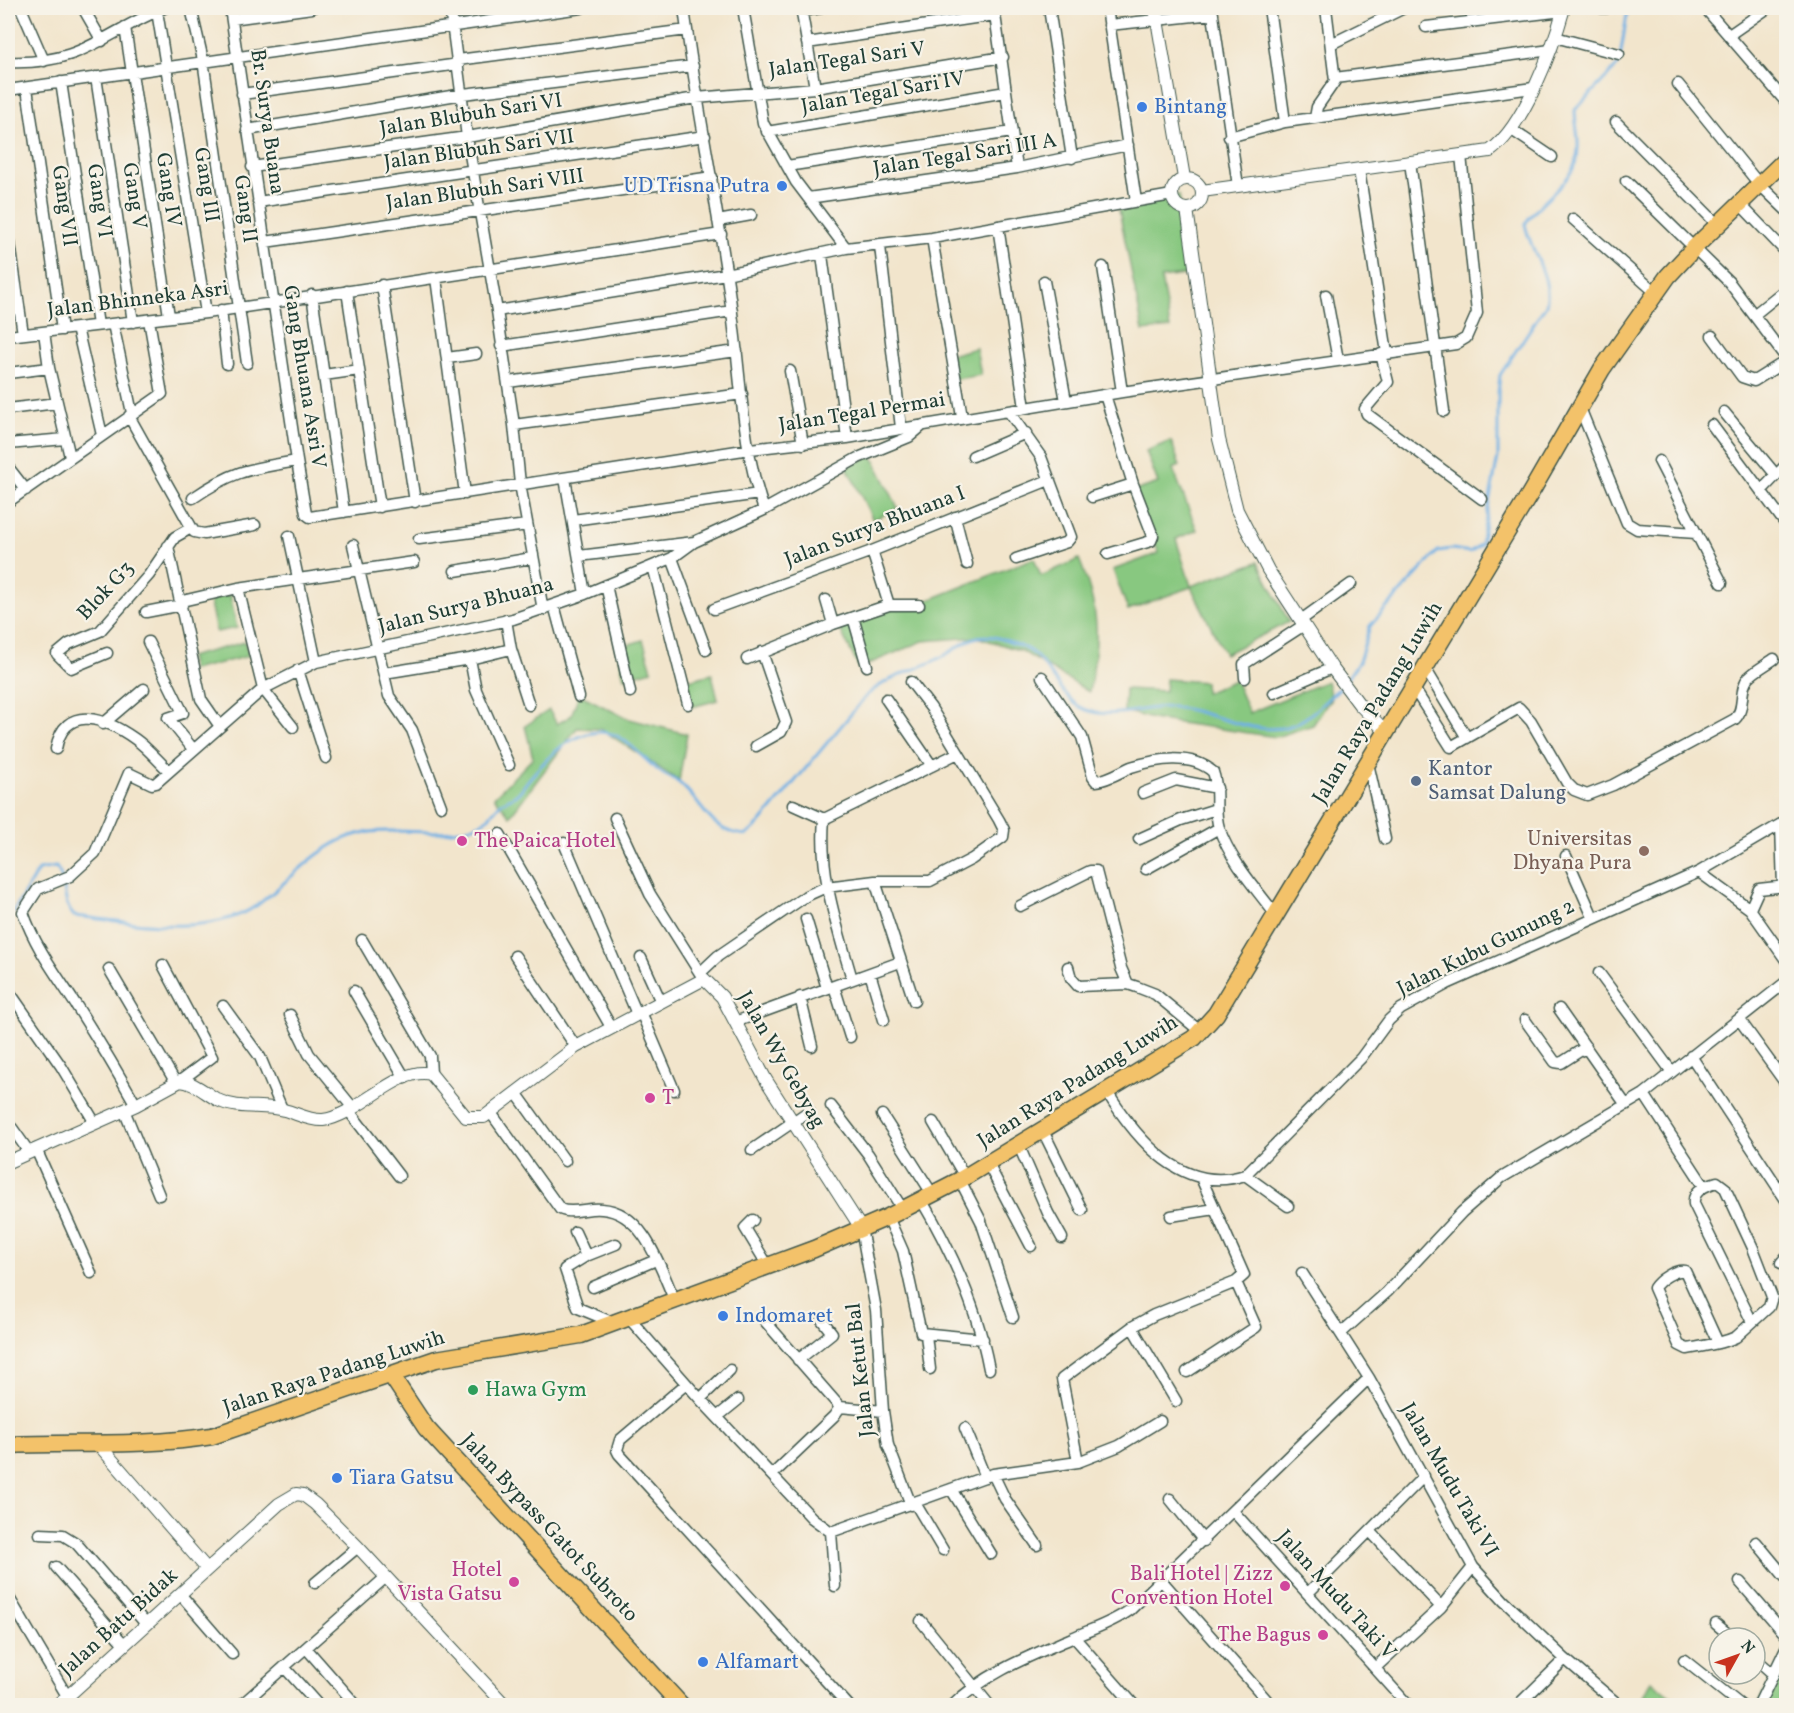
<svg xmlns="http://www.w3.org/2000/svg" width="1794" height="1713" viewBox="0 0 1794 1713" font-family="Vollkorn,serif">
	<style>
		.green { fill: #88c880; stroke: #54825a; stroke-width: 1.5 }
		.lines { fill: none; stroke-linecap: round; stroke-linejoin: round }
		.stream { stroke: #70b0e4; stroke-width: 3 }
		.minor-casing { stroke: #3f564b; stroke-width: 13 }
		.tertiary-casing { stroke: #3f564b; stroke-width: 14 }
		.primary-casing { stroke: #3f564b; stroke-width: 19 }
		.minor { stroke: #fff; stroke-width: 10 }
		.tertiary { stroke: #fff; stroke-width: 12 }
		.primary { stroke: #f3c26a; stroke-width: 16 }
		.shop-dot { fill: #3f7fe0; stroke: #f7f3e8; stroke-width: 2 }
		.service-dot { fill: #5c6f8a; stroke: #f7f3e8; stroke-width: 2 }
		.hotel-dot { fill: #d1479c; stroke: #f7f3e8; stroke-width: 2 }
		.education-dot { fill: #8d6e63; stroke: #f7f3e8; stroke-width: 2 }
		.leisure-dot { fill: #2e9e5b; stroke: #f7f3e8; stroke-width: 2 }
		.labels { text-anchor: middle; dominant-baseline: central; stroke-width: 4.5; stroke-linejoin: round; paint-order: stroke }
		.street-label { font-size: 21px; fill: #1f3d34; stroke: #f7f3e8 }
		.shop-label { font-size: 21px; fill: #366cbe; stroke: #f7f3e8; text-anchor: start }
		.service-label { font-size: 21px; fill: #4e5e75; stroke: #f7f3e8; text-anchor: start }
		.education-label { font-size: 21px; fill: #785e54; stroke: #f7f3e8; text-anchor: end }
		.hotel-label { font-size: 21px; fill: #b23c85; stroke: #f7f3e8; text-anchor: end }
		.leisure-label { font-size: 21px; fill: #27864d; stroke: #f7f3e8; text-anchor: start }
	</style>
	<rect width="100%" height="100%" fill="#f7f3e8"/>
	<filter id="ink" filterUnits="userSpaceOnUse"><feTurbulence type="fractalNoise" baseFrequency=".0167" numOctaves="2"/><feDisplacementMap in="SourceGraphic" scale="12" xChannelSelector="R" yChannelSelector="G"/><feConvolveMatrix kernelMatrix="1 2 1 2 8 2 1 2 1" color-interpolation-filters="sRGB"/></filter>
	<filter id="wash" filterUnits="userSpaceOnUse"><feTurbulence type="fractalNoise" baseFrequency=".008" numOctaves="4" result="noise"/><feDisplacementMap in="SourceGraphic" scale="24" xChannelSelector="R" yChannelSelector="G"/><feGaussianBlur stdDeviation="1.35" result="paint"/><feColorMatrix in="noise" values="0 0 0 0 0 0 0 0 0 0 0 0 0 0 0 0 0 1.4 0 .05"/><feComposite in="paint" operator="in"/></filter>
	<g filter="url(#wash)">
		<rect width="100%" height="100%" fill="#f2e5cc"/>
		<path class="green" d="M 1179,195 L 1192,274 L 1161,278 L 1170,328 L 1143,331 L 1118,205 Z
			M 976,348 L 981,375 L 951,380 L 946,356 Z
			M 1171,441 L 1180,466 L 1173,469 L 1197,530 L 1176,539 L 1191,586 L 1258,562 L 1289,622 L 1225,654 L 1191,587 L 1128,610 L 1113,570 L 1159,553 L 1132,492 L 1158,483 L 1146,451 Z
			M 872,455 L 898,508 L 873,520 L 847,467 Z
			M 1034,558 L 1041,576 L 1079,559 C 1100,610 1100,639 1089,692 L 1022,651 L 977,637 L 923,641 L 859,668 L 839,627 L 871,610 L 926,601 Z
			M 230,595 L 237,628 L 216,632 L 209,598 Z
			M 643,640 L 652,670 L 624,678 L 617,648 Z
			M 245,642 L 249,656 L 192,670 L 189,657 Z
			M 712,674 L 718,700 L 688,708 L 681,682 Z
			M 1166,679 L 1205,682 L 1205,693 L 1235,680 L 1249,713 L 1327,681 L 1331,698 L 1313,725 L 1276,737 L 1152,719 L 1124,711 L 1125,689 L 1165,691 Z
			M 579,694 L 626,718 L 687,734 L 679,781 L 601,729 L 577,728 L 510,816 L 494,797 L 533,758 L 525,726 L 549,710 L 557,724 L 571,716 Z
			M 1786,1651 L 1786,1705 L 1766,1705 L 1759,1702 Z
			M 1651,1681 L 1683,1705 L 1639,1705 Z"/>
		<g class="lines">
			<path class="stream" d="M 1346,680 L 1359,662 L 1370,626 L 1438,551 L 1452,549 L 1470,552 L 1481,544 L 1498,457 L 1498,393 L 1500,375 L 1546,305 C 1553,278 1530,251 1525,224 C 1540,199 1578,182 1578,148 C 1579,136 1575,123 1575,110 L 1619,64 L 1628,8
				M 8,917 L 14,911 L 38,870 L 56,867 C 68,882 61,903 74,916 C 128,922 208,938 256,906 C 287,884 314,849 351,836 C 392,823 442,842 481,823 C 490,818 493,811 500,804 C 505,800 511,799 516,795 C 522,791 525,783 530,778 C 549,756 569,734 599,732 C 625,731 642,760 662,773 C 667,777 673,778 678,782 C 704,802 707,833 747,835 L 760,823 L 867,695 C 888,677 911,672 936,660 C 966,646 972,626 1010,642 C 1017,645 1028,648 1034,654 C 1054,672 1063,704 1090,711 C 1115,719 1146,706 1172,707 C 1211,709 1267,746 1304,719 C 1318,710 1329,697 1342,686"/>
		</g>
	</g>
	<g filter="url(#ink)">
		<g class="lines">
			<g class="minor-casing">
				<path id="minor" d="M 21,8 L 44,61
					M 83,8 L 102,41
					M 191,8 L 203,60 L 247,363
					M 230,8 L 297,461 L 306,514 L 310,517 L 750,449 L 847,438 L 1122,392 L 1456,344 L 1466,338 L 1477,313 L 1461,155
					M 450,8 L 467,137 L 497,311 L 514,425 L 520,484 L 543,610
					M 684,8 C 697,110 719,211 732,313 C 741,378 742,448 764,510
					M 743,8 L 763,123 L 796,182 L 846,248
					M 801,8 L 815,88
					M 994,8 L 1017,168
					M 1049,8 L 1072,158
					M 1107,8 L 1136,201
					M 1212,8 L 1238,186
					M 1269,8 L 1285,122
					M 1601,8 L 1607,8
					M 1705,8 L 1786,102
					M 157,11 L 206,313
					M 802,11 L 821,8
					M 232,19 L 312,8
					M 1109,25 L 1213,14
					M 125,27 L 169,316
					M 1426,27 L 1563,11
					M 1729,35 L 1768,8
					M 1555,37 L 1619,54
					M 807,43 L 995,15
					M 1331,44 L 1404,8
					M 458,60 L 687,30
					M 8,62 C 82,65 102,34 164,8
					M 96,77 L 133,322
					M 1335,78 L 1551,50
					M 61,82 L 98,325
					M 1678,84 L 1759,184 L 1786,210
					M 27,88 L 62,330
					M 8,90 L 581,8
					M 242,94 L 459,64
					M 1315,118 L 1317,107 L 1335,81 L 1326,8
					M 1616,122 L 1717,224
					M 247,130 L 463,94 L 693,66
					M 1512,130 L 1552,157
					M 767,132 L 1006,92
					M 1229,137 L 1285,122 L 1533,88
					M 1410,162 L 1444,411
					M 787,166 L 1012,132
					M 252,167 L 467,137 L 696,98 L 815,88 L 1003,57
					M 1359,170 L 1387,353
					M 1626,181 L 1729,282 L 1786,358
					M 808,198 L 1017,168 L 1128,145
					M 258,202 L 705,136
					M 1739,203 L 1786,252
					M 1573,219 L 1655,292
					M 718,221 L 751,215
					M 998,226 L 1025,408
					M 8,229 L 23,334
					M 932,238 L 962,417
					M 265,242 L 712,177
					M 880,246 L 901,428
					M 822,255 L 847,438
					M 1103,267 L 1122,392
					M 436,278 L 465,494
					M 1044,281 L 1066,401
					M 382,285 L 415,502
					M 347,291 L 380,507
					M 312,295 L 344,512
					M 1326,295 L 1338,360
					M 221,310 L 227,364
					M 497,311 L 726,274 L 846,248 L 932,238 L 1172,195
					M 1755,314 L 1786,289
					M 113,324 L 132,413
					M 77,328 L 102,435
					M 44,332 L 49,368 L 70,457
					M 8,336 L 206,313 L 721,234
					M 1712,336 L 1742,377 L 1754,381 L 1786,361
					M 501,346 L 732,311
					M 1381,354 L 1388,382 L 1365,409 L 1367,414 L 1482,499
					M 447,358 L 476,354
					M 790,371 L 803,444
					M 8,373 L 49,368
					M 324,375 L 359,370
					M 508,382 L 737,351
					M 1105,395 L 1133,484 L 1153,536 L 1151,541 L 1108,554
					M 1580,408 L 1627,523 L 1637,529 L 1696,533
					M 8,409 L 57,403
					M 1009,412 L 1041,457 L 1071,537 L 1067,542 L 1016,559
					M 1724,412 L 1776,475
					M 129,416 L 194,532 L 204,534 L 255,525
					M 514,425 L 742,394
					M 1712,425 L 1785,523
					M 8,444 L 65,439
					M 973,456 L 1026,433
					M 1659,461 L 1722,583
					M 8,467 L 26,490
					M 565,478 L 585,594
					M 1761,491 L 1786,465
					M 1092,497 L 1133,484
					M 193,498 C 234,470 249,469 297,461
					M 8,502 L 162,394 L 149,320
					M 955,517 L 967,564
					M 573,520 L 759,494
					M 289,536 L 316,662
					M 419,539 L 527,525
					M 353,545 L 389,696 L 412,730 L 441,806
					M 168,546 L 201,699 L 219,725
					M 579,556 L 694,542
					M 672,558 L 706,650
					M 653,566 L 688,704
					M 455,571 L 532,558
					M 606,585 L 630,692
					M 238,588 L 263,689 L 293,727
					M 826,600 L 833,624
					M 182,601 L 238,588 L 414,562
					M 554,605 L 579,697
					M 889,605 L 919,605
					M 714,609 L 872,551 L 1049,480
					M 146,612 L 182,605
					M 853,617 L 867,666
					M 506,620 L 511,649 L 529,705
					M 1301,620 L 1351,584
					M 148,642 L 183,713 L 168,718 L 193,749
					M 107,653 L 71,668 L 57,654 L 69,644 L 100,631 L 149,575 L 175,537 L 191,528
					M 470,659 L 476,690 L 509,765
					M 747,659 L 833,624 L 889,605 L 872,551
					M 1425,668 L 1467,738
					M 298,670 L 326,758
					M 384,673 L 470,659 L 511,649
					M 1042,677 L 1082,737 L 1093,777 L 1096,781 C 1108,780 1120,772 1131,767 C 1156,759 1192,753 1213,772 C 1220,790 1213,809 1219,828 C 1230,860 1256,889 1276,915
					M 1245,678 L 1244,664 L 1304,625
					M 1413,687 L 1451,747 L 1519,708 L 1531,721 L 1567,783 L 1574,790 L 1587,795 L 1613,785 L 1735,719 C 1746,708 1738,689 1749,677 C 1756,670 1766,665 1774,659
					M 1274,693 L 1332,668
					M 886,699 L 932,766
					M 103,724 L 144,689
					M 756,746 L 781,732 L 786,722 L 762,652
					M 56,749 C 64,702 107,719 135,739 C 148,748 158,761 169,771
					M 1368,763 L 1385,839
					M 1143,793 L 1176,780 L 1217,788
					M 793,805 L 824,819
					M 615,818 L 650,894 L 703,978
					M 1781,825 L 1783,887
					M 500,834 L 611,1027
					M 1139,839 L 1181,820 L 1216,809
					M 564,843 L 637,1014
					M 1566,856 L 1593,917
					M 1146,869 L 1219,828
					M 1699,872 L 1750,909 L 1786,960
					M 875,881 L 914,1001
					M 1020,906 L 1090,871 L 1096,871 L 1121,968 L 1128,984
					M 1750,909 L 1759,889 L 1786,886
					M 806,919 L 827,988
					M 362,940 L 430,1056 L 431,1074
					M 515,956 L 576,1047
					M 641,958 L 661,1002
					M 163,965 L 212,1057 L 180,1081
					M 1068,967 L 1071,978 L 1078,986 L 1128,984 L 1137,987 L 1155,994 L 1201,1032
					M 109,969 L 176,1083
					M 700,973 L 718,956 L 806,896 L 826,887 L 875,881 L 930,881 L 972,859 L 1003,837 L 1004,830 L 999,820 L 931,708 L 911,682
					M 870,973 L 884,1020
					M 1599,973 L 1672,1072
					M 852,979 C 837,926 819,875 824,819 L 958,753
					M 834,986 L 850,1037
					M 8,990 L 61,1066 L 95,1123
					M 354,991 L 405,1078
					M 800,997 L 812,1046
					M 223,1006 L 260,1057 L 282,1109
					M 1559,1009 L 1626,1105
					M 641,1012 L 674,1090
					M 290,1015 L 309,1054 L 353,1108
					M 1739,1019 L 1786,1084
					M 1525,1020 L 1555,1062 L 1561,1063 L 1586,1047
					M 735,1022 L 900,962
					M 1691,1056 L 1786,1200
					M 1107,1092 C 1137,1140 1182,1195 1245,1175 L 1361,1058 L 1389,1020 L 1401,1009 L 1447,984 L 1699,872 L 1786,821
					M 517,1094 L 565,1161
					M 1644,1094 L 1704,1186
					M 136,1105 C 117,1071 97,1038 76,1005 C 56,974 35,947 23,912 L 38,889 L 70,876 L 95,853 L 129,773 L 152,784 L 156,783 L 263,689 L 316,662 L 513,619 L 585,594 L 672,558 L 694,542 L 764,510 L 858,458 L 909,437 L 923,425
					M 831,1106 L 868,1154 L 903,1210
					M 124,1110 L 159,1195
					M 349,1111 L 399,1176
					M 491,1113 L 560,1209 C 572,1215 588,1207 602,1209 C 644,1212 660,1267 674,1299
					M 882,1115 L 933,1195
					M 933,1122 L 965,1177
					M 12,1128 L 29,1152
					M 1043,1131 L 1082,1210
					M 1019,1146 L 1048,1213 L 1062,1238
					M 36,1149 L 91,1273
					M 752,1150 L 809,1111
					M 988,1164 L 1031,1246
					M 1245,1175 L 1288,1206
					M 960,1180 L 981,1221 L 1013,1317
					M 922,1201 C 952,1252 978,1310 989,1369
					M 1171,1216 L 1215,1209
					M 888,1217 L 903,1251 L 921,1333 L 983,1339
					M 753,1220 L 745,1228 L 768,1266
					M 861,1228 L 876,1310 L 883,1411 L 888,1445 L 911,1505
					M 575,1232 L 586,1256 L 616,1244
					M 586,1256 L 565,1269 L 578,1308 L 612,1322
					M 1781,1263 L 1786,1257
					M 1302,1273 L 1369,1378 L 1473,1567 L 1504,1601 L 1565,1659 L 1620,1706
					M 593,1287 L 656,1260
					M 627,1316 L 700,1399 L 812,1518 L 831,1532 L 993,1474 L 1078,1462 L 1119,1446 L 1160,1421
					M 764,1320 L 840,1407 L 883,1411
					M 1132,1327 L 1176,1401
					M 1341,1333 L 1387,1292 L 1462,1212 L 1501,1178 L 1644,1094 L 1786,982
					M 926,1335 L 930,1369
					M 1718,1343 L 1685,1271 C 1675,1269 1659,1280 1654,1288 L 1679,1345 L 1687,1349 C 1703,1346 1721,1344 1736,1337 L 1769,1307 L 1772,1297 L 1753,1248 L 1725,1188 L 1717,1182 C 1707,1185 1692,1190 1694,1204 L 1752,1322
					M 798,1360 L 832,1333 L 822,1320
					M 1187,1372 L 1256,1327 L 1236,1282
					M 686,1384 L 620,1440 L 617,1450 L 619,1454 L 849,1706
					M 700,1399 L 730,1370
					M 717,1417 L 738,1400
					M 965,1428 L 985,1477
					M 1078,1462 L 1062,1379 L 1132,1327 L 1154,1315 L 1236,1282 L 1244,1275 L 1202,1180
					M 993,1474 L 1005,1499 L 1037,1545
					M 772,1475 L 834,1416 L 840,1407
					M 951,1489 L 991,1554
					M 1170,1499 L 1204,1541
					M 915,1503 L 943,1550
					M 1233,1511 L 1409,1706
					M 1370,1531 L 1441,1607
					M 831,1532 L 835,1586
					M 40,1534 L 63,1535 L 76,1543 L 146,1624
					M 1756,1542 L 1786,1578
					M 56,1567 L 123,1643
					M 1162,1581 L 1272,1706
					M 1740,1582 L 1786,1635
					M 315,1583 L 358,1547
					M 1309,1592 L 1424,1476
					M 180,1594 L 232,1654
					M 8,1596 L 67,1696 L 76,1706
					M 921,1621 L 990,1706
					M 1716,1624 L 1733,1638
					M 1074,1637 L 1135,1706
					M 306,1648 L 357,1706
					M 1755,1658 L 1772,1673
					M 1684,1660 L 1742,1706
					M 284,1667 L 319,1706
					M 1376,1667 L 1441,1607 L 1473,1567
					M 240,1706 L 386,1577
					M 952,1706 C 985,1673 1030,1656 1072,1638 C 1092,1629 1112,1623 1130,1610 L 1369,1378
					M 1517,1706 L 1565,1659
					M 1758,1706 L 1786,1648"/>
			</g>
			<g class="tertiary-casing">
				<path id="tertiary" d="M 1155,8 L 1184,178
					M1172 194a15 15 0 1 1 30 0a15 15 0 1 1-30 0Z
					M 1202,191 L 1490,151 C 1524,127 1553,48 1564,8
					M 1187,209 L 1219,439 L 1237,510 L 1268,570 L 1332,668 L 1359,704 L 1386,732
					M 8,1162 L 136,1105 L 180,1081 C 195,1082 207,1095 220,1101 C 239,1110 264,1104 284,1110 C 296,1113 310,1121 323,1120 C 357,1116 399,1065 431,1074 L 466,1117 L 484,1117 L 576,1047 L 704,979 L 722,997 L 766,1080 L 861,1228
					M 99,1445 L 207,1569
					M 57,1706 L 279,1504 L 296,1494 L 303,1495 L 315,1504 L 358,1547 L 506,1706"/>
			</g>
			<g class="primary-casing">
				<path id="primary" d="M 391,1375 L 426,1428 L 682,1706
					M 8,1445 C 76,1442 144,1447 212,1436 L 436,1359 L 581,1335 L 814,1249 L 888,1217 L 960,1180 L 1194,1038 L 1216,1014 L 1531,492 L 1602,369 L 1668,276 L 1695,247 L 1786,159"/>
			</g>
			<use href="#minor" class="minor"/>
			<use href="#tertiary" class="tertiary"/>
			<use href="#primary" class="primary"/>
		</g>
	</g>
	<g class="shop-dot">
		<circle cx="1142" cy="107" r="6"/>
		<circle cx="782" cy="186" r="6"/>
		<circle cx="723" cy="1316" r="6"/>
		<circle cx="337" cy="1478" r="6"/>
		<circle cx="703" cy="1662" r="6"/>
	</g>
	<circle class="service-dot" cx="1416" cy="781" r="6"/>
	<g class="hotel-dot">
		<circle cx="462" cy="841" r="6"/>
		<circle cx="650" cy="1098" r="6"/>
		<circle cx="514" cy="1582" r="6"/>
		<circle cx="1285" cy="1586" r="6"/>
		<circle cx="1323" cy="1635" r="6"/>
	</g>
	<circle class="education-dot" cx="1644" cy="851" r="6"/>
	<circle class="leisure-dot" cx="473" cy="1390" r="6"/>
	<g class="labels">
		<g class="street-label">
			<text transform="translate(847 60) rotate(-8)">Jalan Tegal Sari V</text>
			<text transform="translate(883 93) rotate(-10)">Jalan Tegal Sari IV</text>
			<text transform="translate(471 115) rotate(-9)">Jalan Blubuh Sari VI</text>
			<text transform="translate(267 122) rotate(82)">Br. Surya Buana</text>
			<text transform="translate(479 150) rotate(-8)">Jalan Blubuh Sari VII</text>
			<text transform="translate(965 155) rotate(-9)">Jalan Tegal Sari III A</text>
			<text transform="translate(206 185) rotate(81)">Gang III</text>
			<text transform="translate(168 190) rotate(81)">Gang IV</text>
			<text transform="translate(485 190) rotate(-8)">Jalan Blubuh Sari VIII</text>
			<text transform="translate(134 196) rotate(81)">Gang V</text>
			<text transform="translate(99 201) rotate(81)">Gang VI</text>
			<text transform="translate(64 206) rotate(82)">Gang VII</text>
			<text transform="translate(245 209) rotate(82)">Gang II</text>
			<text transform="translate(138 300) rotate(-7)">Jalan Bhinneka Asri</text>
			<text transform="translate(304 377) rotate(81)">Gang Bhuana Asri V</text>
			<text transform="translate(862 413) rotate(-9)">Jalan Tegal Permai</text>
			<text transform="translate(875 527) rotate(-21)">Jalan Surya Bhuana I</text>
			<text transform="translate(106 591) rotate(-47)">Blok G3</text>
			<text transform="translate(466 606) rotate(-14)">Jalan Surya Bhuana</text>
			<text transform="translate(1378 703) rotate(-59)">Jalan Raya Padang Luwih</text>
			<text transform="translate(1486 948) rotate(-26)">Jalan Kubu Gunung 2</text>
			<text transform="translate(781 1060) rotate(60)">Jalan Wy Gebyag</text>
			<text transform="translate(1078 1082) rotate(-32)">Jalan Raya Padang Luwih</text>
			<text transform="translate(861 1370) rotate(-96)">Jalan Ketut Bal</text>
			<text transform="translate(334 1373) rotate(-18)">Jalan Raya Padang Luwih</text>
			<text transform="translate(1449 1480) rotate(60)">Jalan Mudu Taki VI</text>
			<text transform="translate(549 1528) rotate(47)">Jalan Bypass Gatot Subroto</text>
			<text transform="translate(1336 1595) rotate(48)">Jalan Mudu Taki V</text>
			<text transform="translate(119 1623) rotate(-42)">Jalan Batu Bidak</text>
		</g>
		<g class="shop-label">
			<text x="1154" y="107">Bintang</text>
			<text x="770" y="186" text-anchor="end">UD Trisna Putra</text>
			<text x="735" y="1316">Indomaret</text>
			<text x="349" y="1478">Tiara Gatsu</text>
			<text x="715" y="1662">Alfamart</text>
		</g>
		<g class="service-label">
			<text x="1428" y="769">Kantor<tspan x="1428" dy="24">Samsat Dalung</tspan></text>
		</g>
		<g class="education-label">
			<text x="1632" y="839">Universitas<tspan x="1632" dy="24">Dhyana Pura</tspan></text>
		</g>
		<g class="hotel-label">
			<text x="474" y="841" text-anchor="start">The Paica Hotel</text>
			<text x="662" y="1098" text-anchor="start">T</text>
			<text x="502" y="1570">Hotel<tspan x="502" dy="24">Vista Gatsu</tspan></text>
			<text x="1273" y="1574">Bali Hotel | Zizz<tspan x="1273" dy="24">Convention Hotel</tspan></text>
			<text x="1311" y="1635">The Bagus</text>
		</g>
		<g class="leisure-label">
			<text x="485" y="1390">Hawa Gym</text>
		</g>
	</g>
	<rect width="1794" height="1713" fill="none" stroke="#f7f3e8" stroke-width="30"/>
	<g transform="translate(1737 1656) rotate(50)"><circle r="28" fill="#f7f3e8" stroke="#a1aaa0" stroke-width="1.5"/>
	<path d="M0-4.5L10 22L0 15L-10 22Z" fill="#c8321e"/>
	<text y="-9" font-size="16" font-weight="bold" text-anchor="middle" fill="#1f3d34">N</text>
	</g>
</svg>
